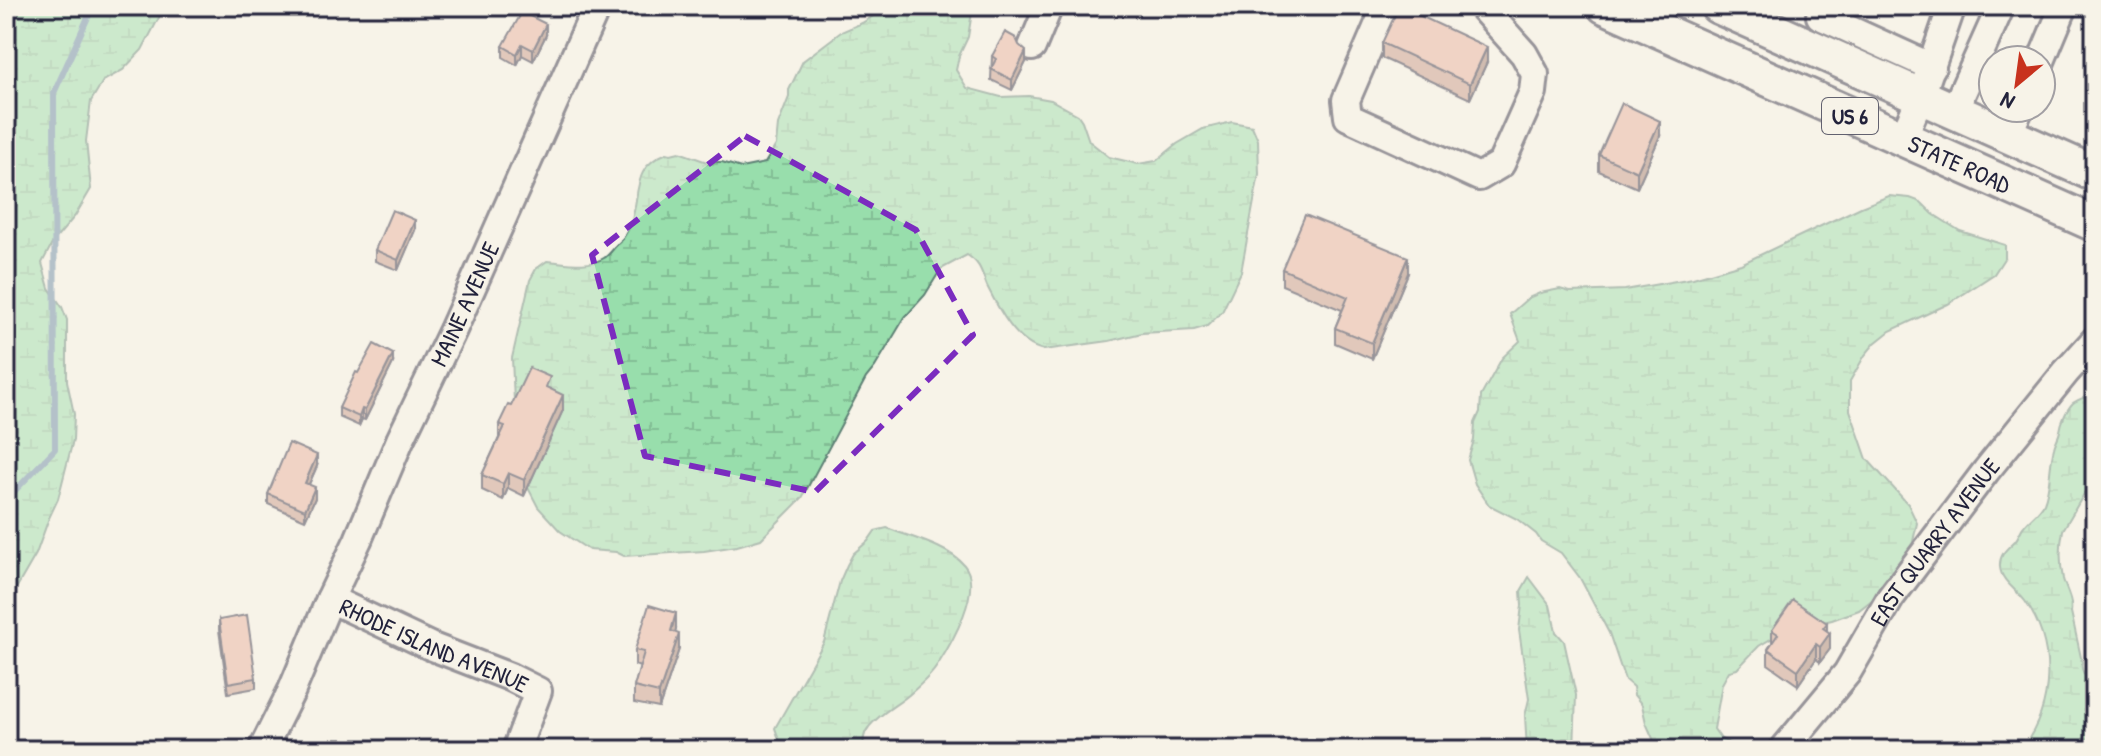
<svg xmlns="http://www.w3.org/2000/svg" width="2101" height="756" viewBox="0 0 2101 756" font-family="'Patrick Hand',sans-serif">
	<style>
		.wetland { fill: url(#wetland-marsh); stroke: #5d8074; stroke-width: 2 }
		.lines { fill: none; stroke-linecap: round; stroke-linejoin: round }
		.stream { stroke: #6286a5; stroke-width: 6 }
		.minor-casing { stroke: #22223b; stroke-width: 32 }
		.major-casing { stroke: #22223b; stroke-width: 40 }
		.minor { stroke: #f7f3e8; stroke-width: 26 }
		.major { stroke: #f7f3e8; stroke-width: 34 }
		.wall { fill: #c69686; stroke: #22223b; stroke-width: 2 }
		.shaded-wall { fill: #a17a6d; stroke: #22223b; stroke-width: 2 }
		.building { fill: #e6ae9c; stroke: #22223b; stroke-width: 2 }
		.marked { fill: none; stroke: #7b2cbf; stroke-width: 6; stroke-dasharray: 16 10; stroke-linejoin: round }
		.labels { text-anchor: middle; dominant-baseline: central; stroke-width: 8; stroke-linejoin: round; paint-order: stroke }
		.shield { fill: #f7f3e8; stroke: #62616f; stroke-width: 2 }
		.shield-label { font-size: 22px; font-weight: bold; fill: #22223b }
		.street-label { font-size: 24px; fill: #22223b; stroke: #f7f3e8 }
	</style>
	<defs>
		<pattern id="wetland-marsh" width="20" height="14" patternUnits="userSpaceOnUse" patternTransform="scale(2)"><rect width="20" height="14" fill="#98deac"/><path d="M1 5h8M5 5V1M11 12h8M15 12V8" fill="none" stroke="#83be95"/></pattern>
	</defs>
	<rect width="100%" height="100%" fill="#f7f3e8"/>
	<filter id="ink" filterUnits="userSpaceOnUse"><feTurbulence type="fractalNoise" baseFrequency=".0125" numOctaves="2"/><feDisplacementMap in="SourceGraphic" scale="16" xChannelSelector="R" yChannelSelector="G"/><feConvolveMatrix kernelMatrix="1 2 1 2 8 2 1 2 1" color-interpolation-filters="sRGB"/></filter>
	<g filter="url(#ink)">
		<path class="wetland" d="M 6,6 L 165,6 L 142,50 L 123,70 L 103,81 L 91,101 L 86,141 L 91,189 L 75,216 L 53,242 L 42,263 L 49,288 L 62,307 L 67,320 L 67,381 L 74,414 L 73,440 L 58,499 L 49,518 L 36,554 L 6,606 Z
			M 889,6 L 973,6 L 968,37 L 959,56 L 956,70 L 967,88 L 1001,97 L 1029,96 L 1051,100 L 1078,115 L 1082,121 L 1089,141 L 1109,157 L 1138,164 L 1156,161 L 1177,144 L 1203,129 L 1232,122 L 1252,126 L 1258,140 L 1259,174 L 1241,272 L 1222,312 L 1207,326 L 1194,330 L 1142,333 L 1109,341 L 1044,350 C 1017,345 999,310 987,286 C 981,271 981,264 967,255 L 941,269 L 925,295 L 905,317 L 875,367 L 866,378 L 802,498 L 761,539 L 737,546 L 704,551 L 624,556 L 616,552 L 589,550 L 560,531 L 538,507 L 525,482 L 515,423 L 512,358 L 530,280 L 536,269 L 547,261 C 564,262 588,268 604,258 C 611,254 615,245 622,240 C 625,235 629,229 631,223 C 641,193 631,167 667,153 L 671,154 L 679,152 L 707,162 L 722,162 L 741,168 L 765,163 L 776,145 L 778,125 L 789,97 L 789,90 L 803,61 L 841,32 L 862,23 Z
			M 1889,196 L 1910,198 L 1921,202 L 1933,214 L 1960,231 L 2005,245 L 2005,257 L 1994,274 L 1948,304 L 1890,331 L 1875,343 L 1865,355 L 1850,381 L 1850,410 L 1867,459 L 1908,504 L 1917,523 L 1911,551 L 1886,589 L 1859,610 L 1832,620 L 1786,630 L 1759,646 L 1737,669 L 1729,671 L 1722,684 L 1714,729 L 1721,739 L 1742,750 L 1658,750 L 1646,723 L 1642,705 L 1634,695 L 1633,687 L 1625,680 L 1609,633 L 1580,578 L 1561,553 L 1541,541 L 1536,534 L 1517,519 L 1489,505 L 1475,484 L 1468,460 L 1474,440 L 1475,423 L 1480,412 L 1481,396 L 1502,358 L 1520,341 L 1510,314 L 1528,298 L 1540,293 L 1560,289 L 1570,292 L 1625,290 L 1693,278 L 1741,264 L 1861,207 Z
			M 2095,393 L 2095,475 L 2063,530 C 2060,545 2060,564 2063,579 C 2066,590 2073,600 2071,612 L 2082,662 C 2080,672 2087,676 2090,686 C 2097,706 2095,728 2095,750 L 2021,750 C 2054,707 2057,646 2025,601 C 2017,590 2001,581 2000,567 C 1999,554 2007,549 2015,541 C 2019,537 2020,530 2024,526 C 2031,517 2039,513 2044,503 C 2051,486 2049,465 2054,448 C 2055,442 2059,437 2060,431 C 2061,423 2066,410 2073,403 C 2078,399 2089,396 2095,393 Z
			M 887,528 C 909,537 948,546 964,565 C 984,588 951,644 937,666 C 931,676 920,685 911,693 C 898,705 881,712 869,727 C 863,734 863,741 864,750 L 786,750 L 781,745 L 775,728 L 824,642 L 840,581 L 847,565 L 853,554 L 868,541 L 875,531 Z
			M 1529,577 L 1550,605 L 1556,632 L 1564,641 L 1576,695 L 1574,750 L 1527,750 L 1525,716 L 1529,699 L 1519,630 L 1522,605 L 1521,591 Z"/>
		<g class="lines">
			<path class="stream" d="M 6,500 L 55,449 L 54,93 L 93,6"/>
			<g class="minor-casing">
				<g id="minor">
					<path d="M 1393,6 L 1383,14 L 1346,100 L 1348,117 L 1479,177 L 1501,164 L 1533,92 L 1535,74 L 1524,54 L 1481,6"/>
					<path d="M 1824,6 L 1820,16 L 1932,67"/>
					<path d="M 1032,47 L 1049,6"/>
					<path d="M 2041,61 L 2064,6"/>
					<path d="M 1954,111 L 2001,6"/>
					<path d="M 2008,134 L 2020,108"/>
					<path d="M 1902,140 L 1921,96 L 1952,6"/>
					<path id="s1" d="M 330,599 L 430,646 L 510,677 L 538,691 L 516,750"/>
					<path id="s2" d="M 262,750 L 292,690 L 330,599 L 358,540 L 400,440 L 453,330 L 597,6"/>
					<path id="s3" d="M 1783,750 L 1847,673 L 1891,597 L 1986,471 L 2066,372 L 2095,340"/>
				</g>
			</g>
			<g class="major-casing">
				<g id="major">
					<path id="s4" d="M 1605,6 L 2095,224"/>
					<path d="M 1718,6 L 2095,174"/>
				</g>
			</g>
			<use href="#minor" class="minor"/>
			<use href="#major" class="major"/>
		</g>
		<path class="wall" d="M 1162,6 L 1183,6 L 1178,15 Z
			M 546,35 L 533,61 L 522,55 L 517,65 L 503,57 L 503,46 Z
			M 1382,43 L 1487,62 L 1470,99 L 1382,58 Z
			M 2095,47 L 2095,71 L 2088,67 L 2088,62 Z
			M 992,56 L 1026,62 L 1012,90 L 991,80 Z
			M 1660,136 L 1637,188 L 1599,171 L 1599,155 Z
			M 415,230 L 398,270 L 375,261 L 375,250 Z
			M 1282,269 L 1408,273 L 1372,359 L 1335,343 L 1335,328 L 1342,310 L 1282,285 Z
			M 393,363 L 365,420 L 362,419 L 359,426 L 339,417 L 339,408 L 358,373 Z
			M 550,389 L 563,410 L 524,496 L 508,488 L 503,500 L 482,490 L 482,475 L 499,438 L 499,424 L 511,406 Z
			M 317,466 L 309,484 L 315,498 L 305,520 L 268,504 L 268,494 Z
			M 219,620 L 256,678 L 256,688 L 228,693 L 219,630 Z
			M 676,629 L 675,633 L 679,649 L 659,708 L 634,703 L 634,687 L 640,667 L 635,665 L 635,650 Z
			M 1772,630 L 1827,631 L 1830,649 L 1820,662 L 1816,659 L 1798,685 L 1768,664 L 1768,649 L 1772,643 Z"/>
		<path class="shaded-wall" d="M 1178,6 L 1183,6 L 1178,15 Z
			M 546,24 L 546,35 L 533,61 L 533,50 Z
			M 522,44 L 522,55 L 517,65 L 517,54 Z
			M 1487,47 L 1487,62 L 1470,99 L 1470,84 Z
			M 1026,51 L 1026,62 L 1012,90 L 1012,80 Z
			M 1660,121 L 1660,136 L 1637,188 L 1637,172 Z
			M 415,220 L 415,230 L 398,270 L 398,260 Z
			M 1408,257 L 1408,273 L 1372,359 L 1372,343 Z
			M 393,354 L 393,363 L 365,420 L 365,410 Z
			M 563,395 L 563,410 L 524,496 L 524,480 Z
			M 362,409 L 362,419 L 359,426 L 359,417 Z
			M 317,455 L 317,466 L 305,493 L 305,483 Z
			M 508,473 L 508,488 L 503,500 L 503,484 Z
			M 315,487 L 315,498 L 305,520 L 305,510 Z
			M 676,613 L 676,629 L 671,647 L 671,631 Z
			M 1827,623 L 1827,637 L 1830,633 L 1830,649 L 1820,662 L 1820,647 L 1823,628 Z
			M 679,634 L 679,649 L 659,708 L 659,693 Z
			M 1816,644 L 1816,659 L 1798,685 L 1798,670 Z"/>
		<path class="building" d="M 1399,6 L 1487,47 L 1470,84 L 1382,43 Z
			M 522,12 L 546,24 L 533,50 L 522,44 L 517,54 L 503,46 Z
			M 1005,32 L 1016,38 L 1019,45 L 1026,51 L 1012,80 L 991,69 L 996,59 L 992,56 Z
			M 2095,47 L 2095,65 L 2088,62 Z
			M 1622,103 L 1660,121 L 1637,172 L 1599,155 Z
			M 392,210 L 415,220 L 398,260 L 375,250 Z
			M 1305,215 L 1408,257 L 1372,343 L 1335,328 L 1348,297 L 1282,269 Z
			M 374,344 L 393,354 L 365,410 L 362,409 L 359,417 L 339,408 L 356,372 L 358,373 Z
			M 529,368 L 550,377 L 546,387 L 563,395 L 524,480 L 508,473 L 503,484 L 482,475 L 505,426 L 499,424 L 508,405 L 511,406 Z
			M 289,443 L 317,455 L 305,483 L 315,487 L 305,510 L 268,494 Z
			M 1793,600 L 1827,623 L 1823,628 L 1830,633 L 1820,647 L 1816,644 L 1798,670 L 1768,649 L 1778,634 L 1772,630 Z
			M 649,605 L 676,613 L 671,631 L 679,634 L 659,693 L 634,687 L 644,652 L 635,650 Z
			M 247,615 L 256,678 L 228,683 L 219,620 Z"/>
	</g>
	<path d="M0 0H2101V756H0ZM 745,136 L 916,230 L 973,335 L 815,492 L 645,456 L 592,255 Z" fill="#f7f3e8" fill-opacity=".55" fill-rule="evenodd"/>
	<path class="marked" d="M 745,136 L 916,230 L 973,335 L 815,492 L 645,456 L 592,255 Z"/>
	<g class="labels">
		<rect class="shield" x="1822" y="98" width="56" height="36" rx="6"/>
		<g class="shield-label">
			<text x="1850" y="116">US 6</text>
		</g>
		<g class="street-label">
			<text stroke="none"><textPath href="#s4" startOffset="388">STATE ROAD</textPath></text>
			<text stroke="none"><textPath href="#s2" startOffset="490">MAINE AVENUE</textPath></text>
			<text stroke="none"><textPath href="#s3" startOffset="258">EAST QUARRY AVENUE</textPath></text>
			<text stroke="none"><textPath href="#s1" startOffset="114">RHODE ISLAND AVENUE</textPath></text>
		</g>
	</g>
	<rect width="2101" height="756" fill="none" stroke="#f7f3e8" stroke-width="32"/>
	<rect x="16" y="16" width="2069" height="724" fill="none" stroke="#22223b" stroke-width="3" filter="url(#ink)"/>
	<g transform="translate(2017 84) rotate(209)"><circle r="38" fill="#f7f3e8" stroke="#a29fa3" stroke-width="2"/>
	<path d="M0-6L14 30L0 20L-14 30Z" fill="#c8321e"/>
	<text y="-12" font-size="22" font-weight="bold" text-anchor="middle" fill="#22223b">N</text>
	</g>
</svg>
